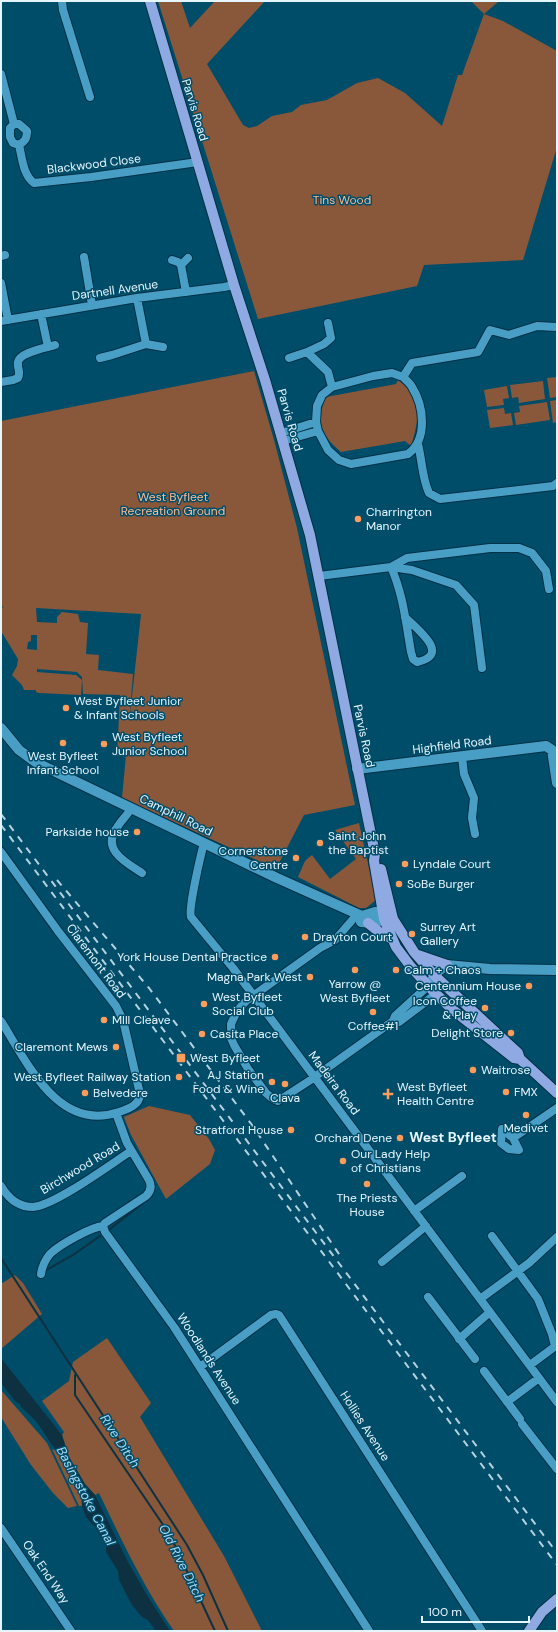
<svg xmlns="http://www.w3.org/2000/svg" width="558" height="1632" viewBox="0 0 558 1632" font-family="'DM Sans',sans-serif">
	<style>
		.green { fill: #89583a; fill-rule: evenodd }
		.water { fill: #0e3141 }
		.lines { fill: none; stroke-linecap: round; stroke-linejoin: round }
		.stream { stroke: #0e3141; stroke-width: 2 }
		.minor-casing { stroke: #003145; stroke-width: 10 }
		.tertiary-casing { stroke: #003145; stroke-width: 12 }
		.primary-casing { stroke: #003145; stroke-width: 12 }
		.minor { stroke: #499ec6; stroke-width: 8 }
		.tertiary { stroke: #499ec6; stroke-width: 10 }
		.primary { stroke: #8faae3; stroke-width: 10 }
		.rail { stroke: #b4d2df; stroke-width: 2; stroke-dasharray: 7 7; stroke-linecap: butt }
		.poi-dot { fill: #ff9b5b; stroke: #004d69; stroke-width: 1.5 }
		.labels { text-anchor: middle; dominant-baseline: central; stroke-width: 3; stroke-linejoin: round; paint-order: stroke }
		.street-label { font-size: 12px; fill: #e6f6ff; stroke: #004d69 }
		.park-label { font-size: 12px; fill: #febc95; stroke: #004d69 }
		.poi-label { font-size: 12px; fill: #e6f6ff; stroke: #004d69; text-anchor: start }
		.water-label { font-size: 13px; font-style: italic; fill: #a9d9f3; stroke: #004d69 }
		.quarter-label { font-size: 14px; font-weight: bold; fill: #e6f6ff; stroke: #004d69 }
	</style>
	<rect width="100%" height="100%" fill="#004d69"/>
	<path class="green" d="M 158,1 L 181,1 L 190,28 L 215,1 L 265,1 L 207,64 L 243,125 L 249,128 L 257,126 L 272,116 L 292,112 L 301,105 L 327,100 L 357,83 L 378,78 L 405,93 L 442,126 L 458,75 L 462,75 L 484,14 L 471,1 L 499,1 L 484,14 L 503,21 L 557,51 L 557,147 L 523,260 L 424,265 L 417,286 L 258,319 Z
		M 254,371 L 274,440 L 297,528 L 355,805 L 304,815 L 276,869 L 122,798 L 126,755 L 117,756 L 120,695 L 83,694 L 82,677 L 77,672 L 37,669 L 37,672 L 76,675 L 82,680 L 81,695 L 39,693 L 36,692 L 36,690 L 24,690 L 22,685 L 12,675 L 17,666 L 18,659 L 1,631 L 1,608 L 4,607 L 1,606 L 1,421 ZM 36,608 L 141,614 L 129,724 L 133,674 L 98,670 L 99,655 L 86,654 L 88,623 L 80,622 L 78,614 L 62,612 L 57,617 L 57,623 L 37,622 ZM 31,635 L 37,635 L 37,650 L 27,649 L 28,642 L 31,641 Z
		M 557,377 L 557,397 L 550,398 L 547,378 Z
		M 398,380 C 424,397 419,420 411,446 L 405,441 L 341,452 C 321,435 315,422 326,397 L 396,384 Z
		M 543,381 L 545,399 L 519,403 L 518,397 L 512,398 L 510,385 Z
		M 507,386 L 509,398 L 503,399 L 504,405 L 487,407 L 484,390 Z
		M 557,400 L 557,422 L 553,423 L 550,401 Z
		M 547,402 L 550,420 L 516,425 L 514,413 L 520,412 L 519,406 Z
		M 504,408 L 505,414 L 511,413 L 513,425 L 490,428 L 487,410 Z
		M 359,823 L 376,900 L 366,908 L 359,908 L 298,877 L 305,861 L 312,855 L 330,879 L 356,859 L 335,830 Z
		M 149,1106 L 190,1115 L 209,1139 L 215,1150 L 210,1164 L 166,1199 L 131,1135 L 124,1117 Z
		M 15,1275 L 23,1283 L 42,1314 L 1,1349 L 1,1284 Z
		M 107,1338 L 151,1403 L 140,1417 L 224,1556 L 262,1631 L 174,1631 C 144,1588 122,1541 99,1493 L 95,1495 L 85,1484 L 69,1457 L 62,1435 L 64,1432 L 42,1401 L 69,1381 L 73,1362 Z
		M 1,1390 L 47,1443 L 77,1506 L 68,1508 L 53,1493 L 31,1465 L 1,1417 Z
		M 52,1449 L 61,1453 L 81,1487 L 82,1506 L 79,1506 Z"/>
	<path class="water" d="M 1,1358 L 62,1435 L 69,1457 L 85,1484 L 95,1495 L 128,1562 L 147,1595 L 170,1631 L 156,1631 L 148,1620 L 142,1617 L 132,1605 L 119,1580 L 118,1571 L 106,1552 L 106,1546 L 95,1527 L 86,1517 L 82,1506 L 81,1487 L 65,1459 L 52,1445 L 36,1421 L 21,1407 L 20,1404 L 15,1401 L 1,1383 Z"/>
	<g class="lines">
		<path class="stream" d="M 110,1229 L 152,1196
			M 1,1258 L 187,1545 L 203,1575 L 228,1631
			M 48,1269 L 73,1255 L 100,1236
			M 75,1375 L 75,1395 L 170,1535 L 215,1631"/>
		<g class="minor-casing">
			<path id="minor" d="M 62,1 L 63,10 L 90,97
				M 1,74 L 14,124
				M 14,124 L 19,124 L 27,131 C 27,139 25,141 19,145 L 13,143 L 10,137 L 10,128 Z
				M 19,145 C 22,157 23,175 34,183 L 91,177 L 198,162
				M 1,256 L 5,255
				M 84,257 L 92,305
				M 172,260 L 178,262 L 181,265 L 186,292
				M 181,265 L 188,258
				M 1,283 L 8,320
				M 137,298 L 146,344
				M 41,314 L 48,347
				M 1,321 L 137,298 L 224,287 L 234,285
				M 307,352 L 324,344 L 331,338 L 328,323
				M 100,358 L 112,355 L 146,344 L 163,347
				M 289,358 L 307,352 L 328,372 L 332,387
				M 403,377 C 406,380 410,383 412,387 C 424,406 428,439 408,454 L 351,464 L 339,460 L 328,450 L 318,431 L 316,422 L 317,406 L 322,395 L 332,387 L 373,376 L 392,373 L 403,377 L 412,363 L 478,352 L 490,330 L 509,335 L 537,326 L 557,327
				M 1,382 L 13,380 L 18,378 C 21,372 17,368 18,362 C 20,352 46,348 55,345
				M 281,433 L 316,422
				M 283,441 L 318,431
				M 418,444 C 422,460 422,478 429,493 L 440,499 L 553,486 L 557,483
				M 391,567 L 407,558 L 490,548 L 519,548 L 532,553 L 546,571 L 549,589
				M 391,567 C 403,594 406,623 411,652 L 413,659 L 417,662 C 452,655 417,629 405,617
				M 319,576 L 391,567 L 412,570 L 456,585 L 474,605 L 482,668
				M 462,757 L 464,774 L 474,798 L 472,818 L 475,834
				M 131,808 C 128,815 122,819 118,826 C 100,849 125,862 142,873
				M 204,843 C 201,854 188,909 191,917 L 233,968 L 557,1402
				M 1,852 L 58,931 L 116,1006 L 123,1020 L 140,1094 C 140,1105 128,1109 119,1112 C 58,1133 27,1062 1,1021
				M 354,918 L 335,940 L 320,948 L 246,1001 L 237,1011 L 231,1024 L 231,1038 L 234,1045 L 248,1069 L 266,1093 L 273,1099 L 278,1101 L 309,1081 L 393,1021 L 395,1016 L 428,986
				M 393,1021 L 399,1022 L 436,994
				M 116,1113 L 127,1143 L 149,1180 C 152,1186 151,1191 146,1196 L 105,1223 L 103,1226 L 105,1232 L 174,1327 L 369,1631
				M 502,1129 L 513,1138 L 519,1150 L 509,1149 L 501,1143 Z
				M 513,1138 L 557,1108
				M 1,1186 C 8,1198 18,1207 33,1207 C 54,1206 111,1164 131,1151
				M 414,1211 L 462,1176
				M 492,1236 L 538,1299 L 552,1334 L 555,1346
				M 382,1262 L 426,1226
				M 41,1274 C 42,1267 45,1260 50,1254 C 59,1245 91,1227 103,1226
				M 428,1297 L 475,1359
				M 480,1299 L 529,1263 L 557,1237
				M 459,1339 L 490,1312
				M 530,1365 L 557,1345
				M 200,1367 L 271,1315 L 276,1314 L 279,1315 L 482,1631
				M 484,1371 L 520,1419
				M 507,1402 L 539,1378
				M 522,1424 L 557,1469
				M 1,1528 L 71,1631"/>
		</g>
		<g class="tertiary-casing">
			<path id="tertiary" d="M 1,728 L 19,750 L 37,763 L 277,878 L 362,916 L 375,912 L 391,911
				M 357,769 L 546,746 L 552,750 L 557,783
				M 361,922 C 372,924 382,919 393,919
				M 431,982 L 437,972 L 447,965 L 490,969 L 557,970"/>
		</g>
		<g class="primary-casing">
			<path id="primary" d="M 150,1 L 234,285 L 265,380 L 310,535 L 375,854 L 374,861 L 384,919 L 396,947 L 411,967 L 436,994 L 453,1010 L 514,1058 L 520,1059
				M 381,869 L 393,919 L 414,952 L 435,976 L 518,1053 L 520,1059 L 557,1093
				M 368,923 L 378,931 L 392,939
				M 418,955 L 447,965
				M 529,1631 L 542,1612 L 557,1599"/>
		</g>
		<use href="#minor" class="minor"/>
		<use href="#tertiary" class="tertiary"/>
		<use href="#primary" class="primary"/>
		<path class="rail" d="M 1,814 L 557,1553
			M 1,825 L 557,1565
			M 57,880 L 149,988 L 252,1125 L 343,1260"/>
	</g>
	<g class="poi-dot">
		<circle cx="358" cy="519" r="4"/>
		<circle cx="66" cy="708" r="4"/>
		<circle cx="63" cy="743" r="4"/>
		<circle cx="104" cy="744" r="4"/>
		<circle cx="137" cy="832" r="4"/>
		<circle cx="320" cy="843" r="4"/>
		<circle cx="296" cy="858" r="4"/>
		<circle cx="405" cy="864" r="4"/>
		<circle cx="399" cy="884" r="4"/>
		<circle cx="412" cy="934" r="4"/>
		<circle cx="305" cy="937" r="4"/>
		<circle cx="275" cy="957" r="4"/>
		<circle cx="355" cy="970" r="4"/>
		<circle cx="396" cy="970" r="4"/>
		<circle cx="310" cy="977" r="4"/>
		<circle cx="529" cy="986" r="4"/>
		<circle cx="204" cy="1004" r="4"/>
		<circle cx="485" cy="1008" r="4"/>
		<circle cx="373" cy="1012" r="4"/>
		<circle cx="104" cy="1020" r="4"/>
		<circle cx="511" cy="1033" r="4"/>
		<circle cx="202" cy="1034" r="4"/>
		<circle cx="116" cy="1047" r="4"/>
		<rect x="176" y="1053" width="10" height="10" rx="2"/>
		<circle cx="473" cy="1070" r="4"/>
		<circle cx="179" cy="1077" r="4"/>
		<circle cx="272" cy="1082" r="4"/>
		<circle cx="285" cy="1084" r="4"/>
		<circle cx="506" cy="1092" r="4"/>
		<circle cx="85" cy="1093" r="4"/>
		<path d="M386 1088h4v4h4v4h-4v4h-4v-4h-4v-4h4z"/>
		<circle cx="526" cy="1115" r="4"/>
		<circle cx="291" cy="1130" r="4"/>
		<circle cx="400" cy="1138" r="4"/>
		<circle cx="343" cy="1161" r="4"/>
		<circle cx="367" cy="1184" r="4"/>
	</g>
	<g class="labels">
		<g class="street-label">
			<text transform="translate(195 110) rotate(73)">Parvis Road</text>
			<text transform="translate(94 164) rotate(-7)">Blackwood Close</text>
			<text transform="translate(115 290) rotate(-8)">Dartnell Avenue</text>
			<text transform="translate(290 420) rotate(74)">Parvis Road</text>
			<text transform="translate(364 736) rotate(78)">Parvis Road</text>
			<text transform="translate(452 745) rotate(-7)">Highfield Road</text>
			<text transform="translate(176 815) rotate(26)">Camphill Road</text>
			<text transform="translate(96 961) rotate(53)">Claremont Road</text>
			<text transform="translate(334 1083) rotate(53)">Madeira Road</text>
			<text transform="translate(80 1168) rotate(-31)">Birchwood Road</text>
			<text transform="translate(209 1359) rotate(57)">Woodlands Avenue</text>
			<text transform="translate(365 1426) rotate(57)">Hollies Avenue</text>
			<text transform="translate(46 1572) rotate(56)">Oak End Way</text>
		</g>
		<g class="park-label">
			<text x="342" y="200">Tins Wood</text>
			<text x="173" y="497">West Byfleet<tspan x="173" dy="14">Recreation Ground</tspan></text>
		</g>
		<g class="poi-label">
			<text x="366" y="512">Charrington<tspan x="366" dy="14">Manor</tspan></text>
			<text x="74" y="701">West Byfleet Junior<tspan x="74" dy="14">&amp; Infant Schools</tspan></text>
			<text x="112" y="737">West Byfleet<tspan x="112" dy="14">Junior School</tspan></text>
			<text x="63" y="756" text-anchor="middle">West Byfleet<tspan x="63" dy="14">Infant School</tspan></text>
			<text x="129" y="832" text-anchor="end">Parkside house</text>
			<text x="328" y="836">Saint John<tspan x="328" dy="14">the Baptist</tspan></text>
			<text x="288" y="851" text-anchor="end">Cornerstone<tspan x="288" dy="14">Centre</tspan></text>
			<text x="413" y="864">Lyndale Court</text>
			<text x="407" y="884">SoBe Burger</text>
			<text x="420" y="927">Surrey Art<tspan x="420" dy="14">Gallery</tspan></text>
			<text x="313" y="937">Drayton Court</text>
			<text x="267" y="957" text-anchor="end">York House Dental Practice</text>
			<text x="404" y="970">Calm + Chaos</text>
			<text x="302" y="977" text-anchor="end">Magna Park West</text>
			<text x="355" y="984" text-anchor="middle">Yarrow @<tspan x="355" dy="14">West Byfleet</tspan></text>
			<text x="521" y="986" text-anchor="end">Centennium House</text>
			<text x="212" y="997">West Byfleet<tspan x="212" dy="14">Social Club</tspan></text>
			<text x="477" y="1001" text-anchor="end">Icon Coffee<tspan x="477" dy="14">&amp; Play</tspan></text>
			<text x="112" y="1020">MIll Cleave</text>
			<text x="373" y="1026" text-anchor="middle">Coffee#1</text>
			<text x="503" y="1033" text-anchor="end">Delight Store</text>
			<text x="210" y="1034">Casita Place</text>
			<text x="108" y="1047" text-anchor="end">Claremont Mews</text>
			<text x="190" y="1058">West Byfleet</text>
			<text x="481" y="1070">Waitrose</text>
			<text x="264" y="1075" text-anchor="end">AJ Station<tspan x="264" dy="14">Food &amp; Wine</tspan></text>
			<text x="171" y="1077" text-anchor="end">West Byfleet Railway Station</text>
			<text x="397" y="1087">West Byfleet<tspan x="397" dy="14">Health Centre</tspan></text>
			<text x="514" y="1092">FMX</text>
			<text x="93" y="1093">Belvedere</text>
			<text x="285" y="1098" text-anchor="middle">Clava</text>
			<text x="526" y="1128" text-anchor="middle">Medivet</text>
			<text x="283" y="1130" text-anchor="end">Stratford House</text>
			<text x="392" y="1138" text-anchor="end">Orchard Dene</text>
			<text x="351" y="1154">Our Lady Help<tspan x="351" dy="14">of Christians</tspan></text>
			<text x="367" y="1198" text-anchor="middle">The Priests<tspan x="367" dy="14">House</tspan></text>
		</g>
		<g class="water-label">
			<text transform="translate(120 1441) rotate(57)">Rive Ditch</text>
			<text transform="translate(86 1496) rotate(62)">Basingstoke Canal</text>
			<text transform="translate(182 1563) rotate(63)">Old Rive Ditch</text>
		</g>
		<g class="quarter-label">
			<text x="453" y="1137">West Byfleet</text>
		</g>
	</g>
	<rect width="558" height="1632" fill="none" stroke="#e6f6ff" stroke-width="4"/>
	<path d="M422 1616v6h107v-6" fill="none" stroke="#e6f6ff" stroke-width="2"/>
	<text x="428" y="1616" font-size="12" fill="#e6f6ff" stroke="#004d69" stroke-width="3" paint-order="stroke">100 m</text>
</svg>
